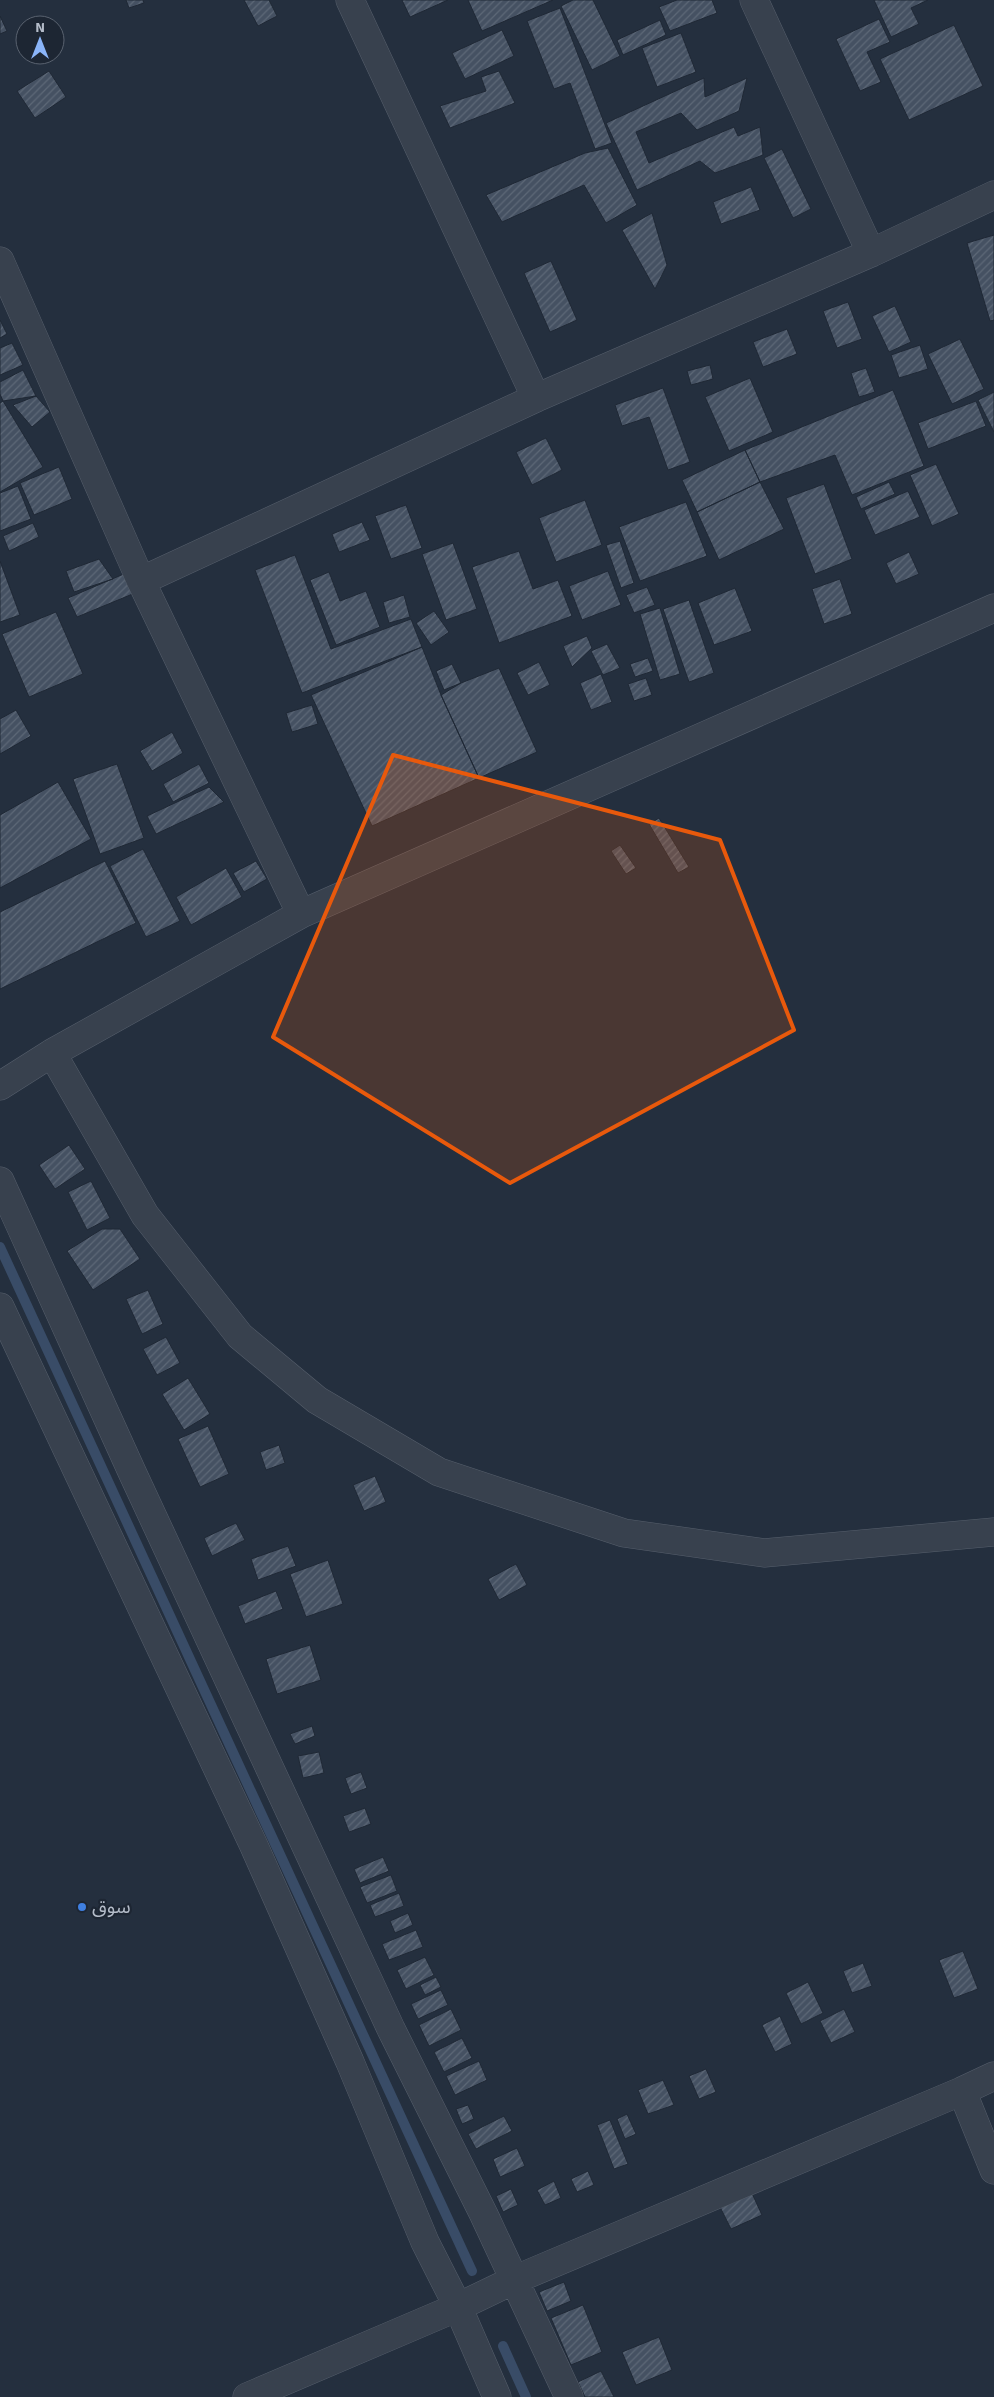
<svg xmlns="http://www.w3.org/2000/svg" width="994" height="2397" viewBox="0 0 994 2397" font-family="Signika,'Noto Sans Arabic',sans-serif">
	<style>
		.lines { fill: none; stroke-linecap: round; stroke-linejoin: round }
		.stream { stroke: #394c67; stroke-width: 10 }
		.building { fill: url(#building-hatch); stroke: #1f2835 }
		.minor-casing { stroke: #565f6c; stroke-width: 29 }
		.minor { stroke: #38414e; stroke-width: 28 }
		.marked { fill: #e8590c; fill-opacity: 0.2; stroke: #e8590c; stroke-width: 4; stroke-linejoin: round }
		.shop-dot { fill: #3f7fe0; stroke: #1d2633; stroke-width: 2 }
		.labels { text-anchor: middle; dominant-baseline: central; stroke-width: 4.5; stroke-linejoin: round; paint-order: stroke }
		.poi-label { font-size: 19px; fill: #b4bcc9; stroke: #1d2633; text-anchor: start }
	</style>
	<defs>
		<pattern id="building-hatch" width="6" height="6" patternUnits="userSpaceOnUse" patternTransform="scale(1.25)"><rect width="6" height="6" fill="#455162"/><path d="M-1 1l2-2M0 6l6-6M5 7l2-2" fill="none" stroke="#5d6877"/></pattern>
	</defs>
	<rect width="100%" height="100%" fill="#242f3e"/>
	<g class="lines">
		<path class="stream" d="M 0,1247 L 472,2271
			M 503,2346 L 526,2397"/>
	</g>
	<path class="building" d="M 126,0 L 143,0 L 144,3 L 129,8 Z
		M 244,0 L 269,0 L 277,16 L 258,26 Z
		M 402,0 L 448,0 L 410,17 Z
		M 468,0 L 553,0 L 482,31 Z
		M 573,0 L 593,0 L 620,56 L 592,70 L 561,6 Z
		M 677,0 L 712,0 L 717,13 L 670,31 L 659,7 Z
		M 874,0 L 928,0 L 911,8 L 919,24 L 891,37 Z
		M 560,8 L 612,143 L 595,149 L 570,83 L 554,89 L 527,21 Z
		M 0,16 L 7,31 L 0,34 Z
		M 879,19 L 890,42 L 867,52 L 881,82 L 860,91 L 836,39 Z
		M 660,20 L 666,35 L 623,55 L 617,40 Z
		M 954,25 L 983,86 L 909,120 L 880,59 Z
		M 502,30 L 514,56 L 465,79 L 452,53 Z
		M 681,33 L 696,72 L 657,87 L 642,48 Z
		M 49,71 L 66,97 L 35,118 L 17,91 Z
		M 499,71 L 515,103 L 450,128 L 440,106 L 486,91 L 481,77 Z
		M 704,78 L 705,97 L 747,78 L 739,111 L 697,130 L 681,113 L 636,132 L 649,163 L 734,127 L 738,136 L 760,127 L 763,155 L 715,173 L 700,161 L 637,190 L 606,123 Z
		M 608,148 L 637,205 L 606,223 L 584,185 L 502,222 L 486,195 L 585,153 Z
		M 782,149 L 811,209 L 793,218 L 764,158 Z
		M 751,187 L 760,210 L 721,224 L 713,202 Z
		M 652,213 L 667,265 L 655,289 L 622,230 Z
		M 994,235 L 994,320 L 990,321 L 967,243 Z
		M 551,261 L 577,320 L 550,332 L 524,273 Z
		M 848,302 L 862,339 L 837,348 L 823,311 Z
		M 895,306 L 911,342 L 889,352 L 872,316 Z
		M 0,320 L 7,334 L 0,338 Z
		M 787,329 L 797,354 L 763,367 L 753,342 Z
		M 960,339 L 984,389 L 952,404 L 928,354 Z
		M 12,343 L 23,365 L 0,375 L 0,348 Z
		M 920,345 L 928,369 L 899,378 L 891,355 Z
		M 710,365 L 713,379 L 691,385 L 687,371 Z
		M 866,368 L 875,392 L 859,397 L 851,373 Z
		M 23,370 L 36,396 L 3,401 L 0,394 L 0,382 Z
		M 750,378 L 773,432 L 729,451 L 705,397 Z
		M 663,388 L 690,462 L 668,470 L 649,417 L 622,426 L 615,405 Z
		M 893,390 L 924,466 L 852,495 L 835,455 L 760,482 L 745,450 Z
		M 994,392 L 994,432 L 978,400 Z
		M 36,396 L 50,412 L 32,427 L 13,405 Z
		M 3,401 L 43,467 L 0,492 L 0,403 Z
		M 976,401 L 986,426 L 928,449 L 918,423 Z
		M 546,438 L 562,470 L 532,485 L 516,452 Z
		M 745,450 L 760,482 L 697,512 L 682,480 Z
		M 936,464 L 959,514 L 932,526 L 910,475 Z
		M 59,467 L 72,499 L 34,515 L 20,483 Z
		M 760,482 L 784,529 L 719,560 L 697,512 Z
		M 889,482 L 895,494 L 861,509 L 856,497 Z
		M 824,484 L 852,559 L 815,574 L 786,498 Z
		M 18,486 L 31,519 L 0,531 L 0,493 Z
		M 908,491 L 920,517 L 875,535 L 864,510 Z
		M 585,500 L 602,545 L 556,562 L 539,518 Z
		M 686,502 L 707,556 L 640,581 L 619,527 Z
		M 406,505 L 422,548 L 391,559 L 375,516 Z
		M 362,522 L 370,540 L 339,552 L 332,534 Z
		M 33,523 L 39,537 L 9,551 L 3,536 Z
		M 620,541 L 634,583 L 621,588 L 606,545 Z
		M 453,543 L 477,609 L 446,620 L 422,554 Z
		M 519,551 L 533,589 L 558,580 L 572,616 L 499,643 L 472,567 Z
		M 909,552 L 919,574 L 896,584 L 886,563 Z
		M 295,555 L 331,649 L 411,619 L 422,647 L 302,693 L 255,570 Z
		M 99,559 L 113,579 L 74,592 L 66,571 Z
		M 0,561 L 20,615 L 0,622 Z
		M 608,571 L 621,605 L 582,620 L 569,586 Z
		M 329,572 L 340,601 L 366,591 L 380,627 L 336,645 L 310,580 Z
		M 126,573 L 135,593 L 77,617 L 68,598 Z
		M 840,579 L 852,614 L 824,624 L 812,589 Z
		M 647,587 L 655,605 L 634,613 L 626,595 Z
		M 735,588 L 752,631 L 714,645 L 698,603 Z
		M 404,595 L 410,617 L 389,623 L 383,602 Z
		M 689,600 L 714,673 L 689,682 L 663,609 Z
		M 660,608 L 680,674 L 660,680 L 640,614 Z
		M 434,611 L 449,632 L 431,645 L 416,623 Z
		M 56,612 L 83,674 L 29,697 L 2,634 Z
		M 587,636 L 592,648 L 572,667 L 563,646 Z
		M 607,644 L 620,668 L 603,675 L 591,651 Z
		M 422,647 L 441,695 L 479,778 L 372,826 L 311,695 Z
		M 648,658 L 653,671 L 635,677 L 630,664 Z
		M 539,662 L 550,685 L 528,695 L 517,673 Z
		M 452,664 L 461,683 L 444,690 L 436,671 Z
		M 499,668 L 537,752 L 479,778 L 441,695 L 461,683 Z
		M 601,674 L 612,702 L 591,710 L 580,683 Z
		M 646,678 L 652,695 L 634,701 L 628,684 Z
		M 312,705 L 318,724 L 292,732 L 286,713 Z
		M 16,710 L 31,736 L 0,754 L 0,719 Z
		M 172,732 L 183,753 L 152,771 L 140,751 Z
		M 117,764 L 144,838 L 100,854 L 73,779 Z
		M 199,764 L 209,783 L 173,802 L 163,784 Z
		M 58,782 L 91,839 L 0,888 L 0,815 Z
		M 209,787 L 224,802 L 156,834 L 147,816 Z
		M 659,818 L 689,867 L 678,873 L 649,824 Z
		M 620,845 L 636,868 L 626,874 L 611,851 Z
		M 143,849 L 180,921 L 146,937 L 110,866 Z
		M 105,861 L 136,923 L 0,989 L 0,912 Z
		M 256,861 L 267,879 L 244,892 L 233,873 Z
		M 226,868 L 242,897 L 191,925 L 176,897 Z
		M 69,1145 L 85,1169 L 55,1189 L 39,1165 Z
		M 91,1181 L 110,1218 L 87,1230 L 68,1192 Z
		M 102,1229 L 120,1229 L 140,1259 L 93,1290 L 67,1251 Z
		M 148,1290 L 163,1324 L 142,1334 L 126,1299 Z
		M 166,1337 L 180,1363 L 157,1375 L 143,1349 Z
		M 188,1378 L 210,1414 L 184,1430 L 162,1394 Z
		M 208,1426 L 229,1474 L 200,1487 L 178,1439 Z
		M 279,1445 L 285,1463 L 266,1470 L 260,1452 Z
		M 375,1476 L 386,1502 L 364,1511 L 353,1485 Z
		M 236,1523 L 245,1540 L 212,1556 L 204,1538 Z
		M 288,1546 L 296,1566 L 258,1580 L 251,1559 Z
		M 328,1560 L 343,1604 L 306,1617 L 290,1574 Z
		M 516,1564 L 527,1585 L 499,1600 L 488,1579 Z
		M 276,1591 L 283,1609 L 245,1624 L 238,1606 Z
		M 310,1645 L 321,1680 L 277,1694 L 266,1659 Z
		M 312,1726 L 315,1736 L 295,1744 L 290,1734 Z
		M 319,1752 L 324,1773 L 303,1778 L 298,1756 Z
		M 361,1772 L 367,1788 L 351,1794 L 345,1778 Z
		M 365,1808 L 371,1824 L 349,1832 L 343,1816 Z
		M 383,1857 L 389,1871 L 360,1883 L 354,1869 Z
		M 391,1875 L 397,1891 L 367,1903 L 360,1887 Z
		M 399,1893 L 404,1906 L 375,1917 L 370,1905 Z
		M 408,1913 L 413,1925 L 395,1933 L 390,1921 Z
		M 416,1930 L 423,1947 L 389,1960 L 382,1944 Z
		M 963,1951 L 978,1989 L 954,1998 L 939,1960 Z
		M 425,1957 L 434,1975 L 406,1989 L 397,1970 Z
		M 863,1963 L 872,1986 L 852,1993 L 843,1971 Z
		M 436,1977 L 441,1987 L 425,1995 L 420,1985 Z
		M 808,1982 L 823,2013 L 801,2024 L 786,1993 Z
		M 441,1990 L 448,2005 L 418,2019 L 411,2004 Z
		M 451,2009 L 461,2030 L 429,2046 L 419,2025 Z
		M 844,2009 L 855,2032 L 831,2043 L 820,2021 Z
		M 780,2016 L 792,2044 L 775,2052 L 762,2025 Z
		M 462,2038 L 472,2058 L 444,2072 L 434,2052 Z
		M 479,2061 L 487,2080 L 455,2095 L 446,2076 Z
		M 706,2069 L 716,2092 L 699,2099 L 689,2076 Z
		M 663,2080 L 674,2105 L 648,2114 L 638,2090 Z
		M 468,2105 L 474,2119 L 462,2124 L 456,2109 Z
		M 627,2114 L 636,2134 L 625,2139 L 617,2119 Z
		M 504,2116 L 512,2131 L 476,2149 L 468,2134 Z
		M 610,2120 L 628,2164 L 614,2169 L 597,2125 Z
		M 517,2148 L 525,2166 L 500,2177 L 493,2159 Z
		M 588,2171 L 594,2185 L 577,2192 L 571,2179 Z
		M 554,2181 L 561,2198 L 545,2205 L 537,2190 Z
		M 511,2189 L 518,2205 L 503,2212 L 496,2196 Z
		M 750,2189 L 762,2215 L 731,2229 L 718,2203 Z
		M 564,2282 L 571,2301 L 547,2311 L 539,2292 Z
		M 583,2305 L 602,2352 L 571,2365 L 551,2318 Z
		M 659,2337 L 672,2370 L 636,2385 L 622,2352 Z
		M 601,2371 L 614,2397 L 585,2397 L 578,2382 Z"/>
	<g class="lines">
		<g class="minor-casing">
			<path id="minor" d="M 350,0 L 536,398
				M 754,0 L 871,253
				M 0,261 L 141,581 L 301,914
				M 141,581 L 536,398 L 871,253 L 994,195
				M 52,1053 L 145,1215 L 240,1336 L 317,1400 L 439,1472 L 624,1533 L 764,1553 L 994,1532
				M 0,1086 L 52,1053 L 301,914 L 994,608
				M 0,1181 L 132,1472 L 391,2029 L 484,2215 L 569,2397
				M 0,1307 L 254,1846 L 350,2062 L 425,2242 L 458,2307 L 497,2397
				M 994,2076 L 962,2091 L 994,2170
				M 247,2397 L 458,2307 L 514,2280 L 962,2091"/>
		</g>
		<use href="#minor" class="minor"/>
	</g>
	<path class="marked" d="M 393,755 L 720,840 L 794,1030 L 510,1183 L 273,1037 Z"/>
	<circle class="shop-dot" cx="82" cy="1907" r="5"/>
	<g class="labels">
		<g class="poi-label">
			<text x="92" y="1907">سوق</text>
		</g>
	</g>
	<g transform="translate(40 40)"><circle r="24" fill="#1d2633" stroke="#59626f"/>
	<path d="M0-4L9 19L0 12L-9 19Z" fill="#8ab4f8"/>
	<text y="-8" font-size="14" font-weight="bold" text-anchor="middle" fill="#b4bcc9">N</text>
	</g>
</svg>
